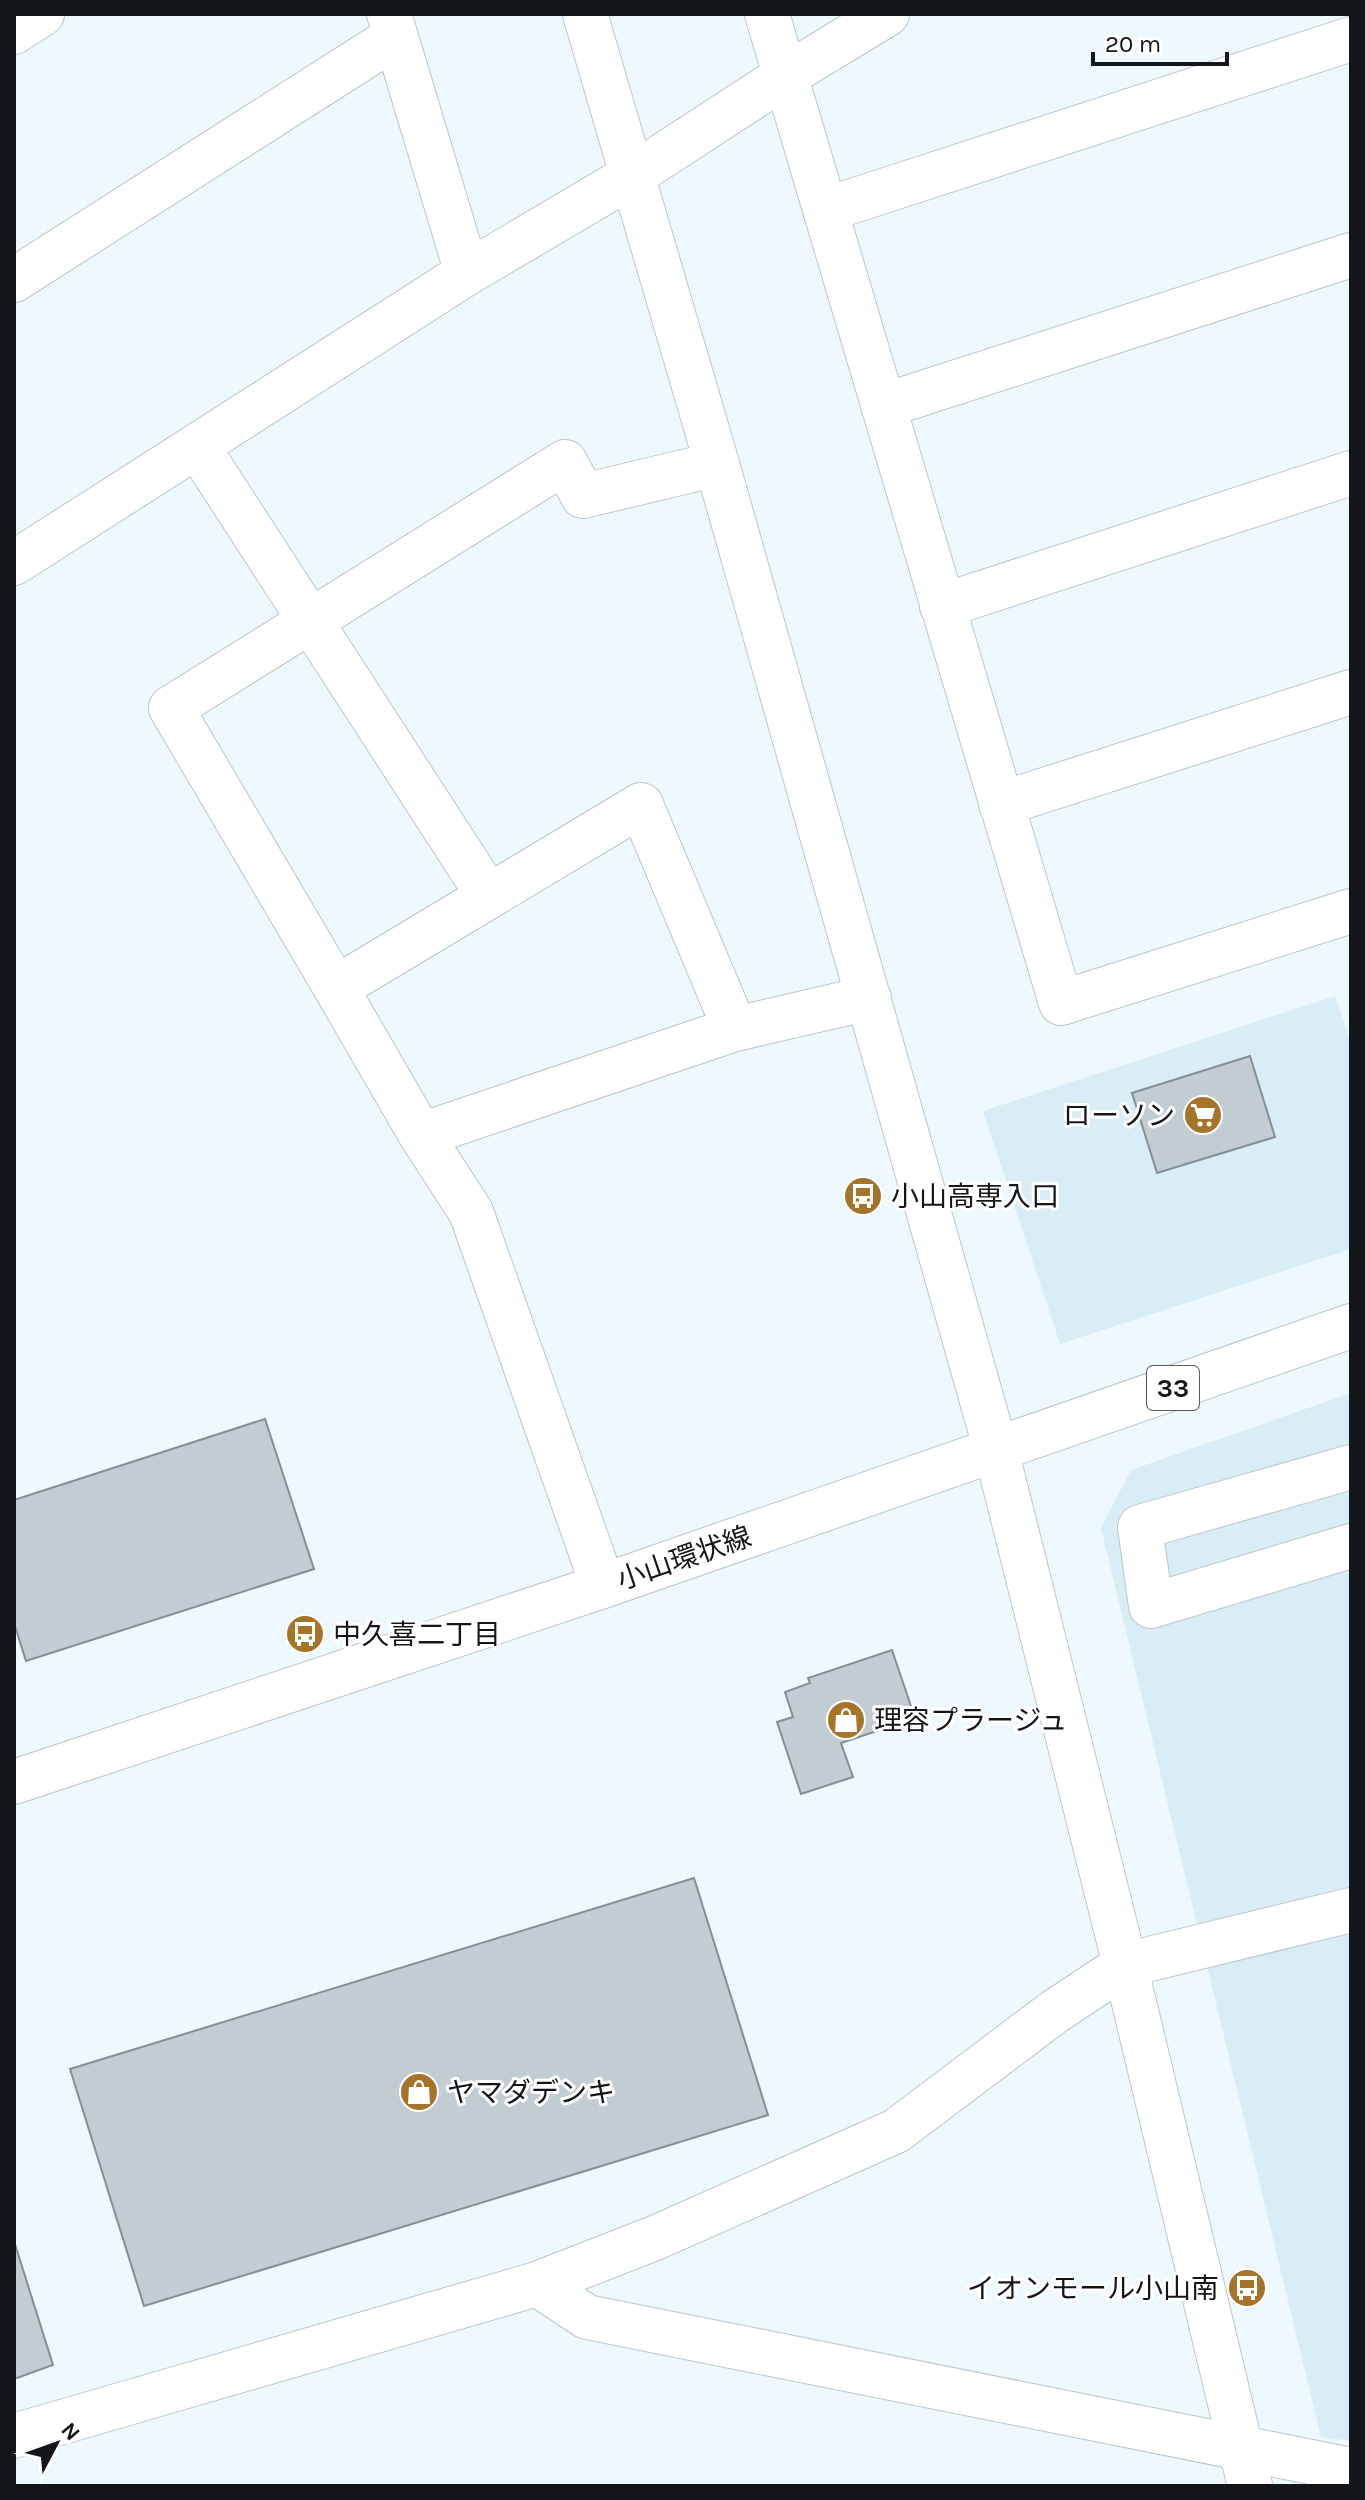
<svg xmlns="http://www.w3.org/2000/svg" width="1365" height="2500" viewBox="0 0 1365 2500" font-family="Karla,'Noto Sans JP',sans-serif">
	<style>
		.built { fill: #d8edf5 }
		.building { fill: #c1cdd2; stroke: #838f93; stroke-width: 2 }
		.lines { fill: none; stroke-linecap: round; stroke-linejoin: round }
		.minor-casing { stroke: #bac6cb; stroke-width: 46 }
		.major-casing { stroke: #bac6cb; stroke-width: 46 }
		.minor { stroke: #fff; stroke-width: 44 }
		.major { stroke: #fff; stroke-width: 44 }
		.labels { text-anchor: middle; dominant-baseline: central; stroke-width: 6; stroke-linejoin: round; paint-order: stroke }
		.shield { fill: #fff; stroke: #595c5d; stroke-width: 2 }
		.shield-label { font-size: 26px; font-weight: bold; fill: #121618 }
		.poi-label { font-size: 28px; fill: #121618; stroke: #fff; text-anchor: start }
		.street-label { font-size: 28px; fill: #121618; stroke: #fff }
	</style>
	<rect width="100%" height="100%" fill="#edf9ff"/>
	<path class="built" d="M 1335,996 L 1351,1043 L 1351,1249 L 1060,1344 L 983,1111 Z
		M 1351,1393 L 1351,2441 L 1321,2437 L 1101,1528 L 1131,1470 Z"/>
	<path class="building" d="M 1250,1056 L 1275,1137 L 1157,1173 L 1132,1093 Z
		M 265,1419 L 314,1569 L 26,1661 L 14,1623 L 14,1500 Z
		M 892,1650 L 915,1718 L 841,1743 L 853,1777 L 801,1794 L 777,1722 L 793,1717 L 785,1692 L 810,1683 L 808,1678 Z
		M 694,1878 L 768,2115 L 144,2306 L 70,2069 Z
		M 14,2241 L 53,2365 L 14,2379 Z"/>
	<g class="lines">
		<g class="minor-casing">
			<path id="minor" d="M 389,14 L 467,273
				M 585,14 L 717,464 L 996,1450 L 1125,1965 L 1250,2486
				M 767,14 L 1061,1003 L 1351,911
				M 14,32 L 42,14
				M 825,210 L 1351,39
				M 14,280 L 395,37
				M 883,406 L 1351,255
				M 197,446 L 488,895
				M 717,464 L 583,496 L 565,462 L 171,708 L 336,988 L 641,805 L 735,1029 L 869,998
				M 14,563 L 467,273 L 633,175 L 785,76 L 887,14
				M 942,606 L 1351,473
				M 1001,804 L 1351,692
				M 336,988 L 421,1135 L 471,1212 L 603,1586
				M 421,1135 L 735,1029
				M 1351,1467 L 1140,1527 L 1151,1606 L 1351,1546
				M 537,2284 L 587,2317 L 1351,2470
				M 14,2436 L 537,2284 L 655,2238 L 896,2131 L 1054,2012 L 1125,1965 L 1351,1910"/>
		</g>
		<g class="major-casing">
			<path id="major" d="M 14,1782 L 603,1586 L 1351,1326"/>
		</g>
		<use href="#minor" class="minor"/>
		<use href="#major" class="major"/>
	</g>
	<defs>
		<g id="supermarket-disc" transform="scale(2)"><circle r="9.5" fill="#a57429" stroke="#fff"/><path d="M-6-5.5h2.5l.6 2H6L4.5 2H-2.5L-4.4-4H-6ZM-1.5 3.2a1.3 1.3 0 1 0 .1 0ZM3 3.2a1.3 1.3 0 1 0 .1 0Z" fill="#fff"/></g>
		<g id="bus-disc" transform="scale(2)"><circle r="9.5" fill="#a57429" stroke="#fff"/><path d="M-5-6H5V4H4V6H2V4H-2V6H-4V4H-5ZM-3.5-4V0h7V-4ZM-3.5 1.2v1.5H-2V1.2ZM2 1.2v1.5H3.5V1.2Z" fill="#fff"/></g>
		<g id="shop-disc" transform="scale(2)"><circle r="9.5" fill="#a57429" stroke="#fff"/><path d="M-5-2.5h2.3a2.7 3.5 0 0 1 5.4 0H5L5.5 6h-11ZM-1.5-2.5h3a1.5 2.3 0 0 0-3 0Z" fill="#fff"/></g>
	</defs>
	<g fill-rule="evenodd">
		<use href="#supermarket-disc" x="1203" y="1115"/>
		<use href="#bus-disc" x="863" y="1196"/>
		<use href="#bus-disc" x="305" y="1634"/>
		<use href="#shop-disc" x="846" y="1720"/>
		<use href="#shop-disc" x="419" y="2092"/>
		<use href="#bus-disc" x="1247" y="2288"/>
	</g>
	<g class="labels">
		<rect class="shield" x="1147" y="1366" width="52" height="44" rx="6"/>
		<g class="shield-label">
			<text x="1173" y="1388">33</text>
		</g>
		<g class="poi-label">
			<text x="1175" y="1115" text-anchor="end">ローソン</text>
			<text x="891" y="1196">小山高専入口</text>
			<text x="333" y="1634">中久喜二丁目</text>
			<text x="874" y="1720">理容プラージュ</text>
			<text x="447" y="2092">ヤマダデンキ</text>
			<text x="1219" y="2288" text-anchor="end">イオンモール小山南</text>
		</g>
		<g class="street-label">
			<text transform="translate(684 1558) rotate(-19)">小山環状線</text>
		</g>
	</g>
	<rect width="1365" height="2500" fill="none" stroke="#121618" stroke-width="32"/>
	<g transform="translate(56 2444) rotate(49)" stroke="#ffffff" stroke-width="6" paint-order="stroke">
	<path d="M0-6L14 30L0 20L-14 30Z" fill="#121618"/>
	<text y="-12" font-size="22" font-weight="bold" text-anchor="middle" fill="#121618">N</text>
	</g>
	<path d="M1093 52v12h134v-12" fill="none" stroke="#121618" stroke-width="4"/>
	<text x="1105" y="52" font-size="24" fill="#121618" stroke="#ffffff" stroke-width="6" paint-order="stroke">20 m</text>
</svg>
